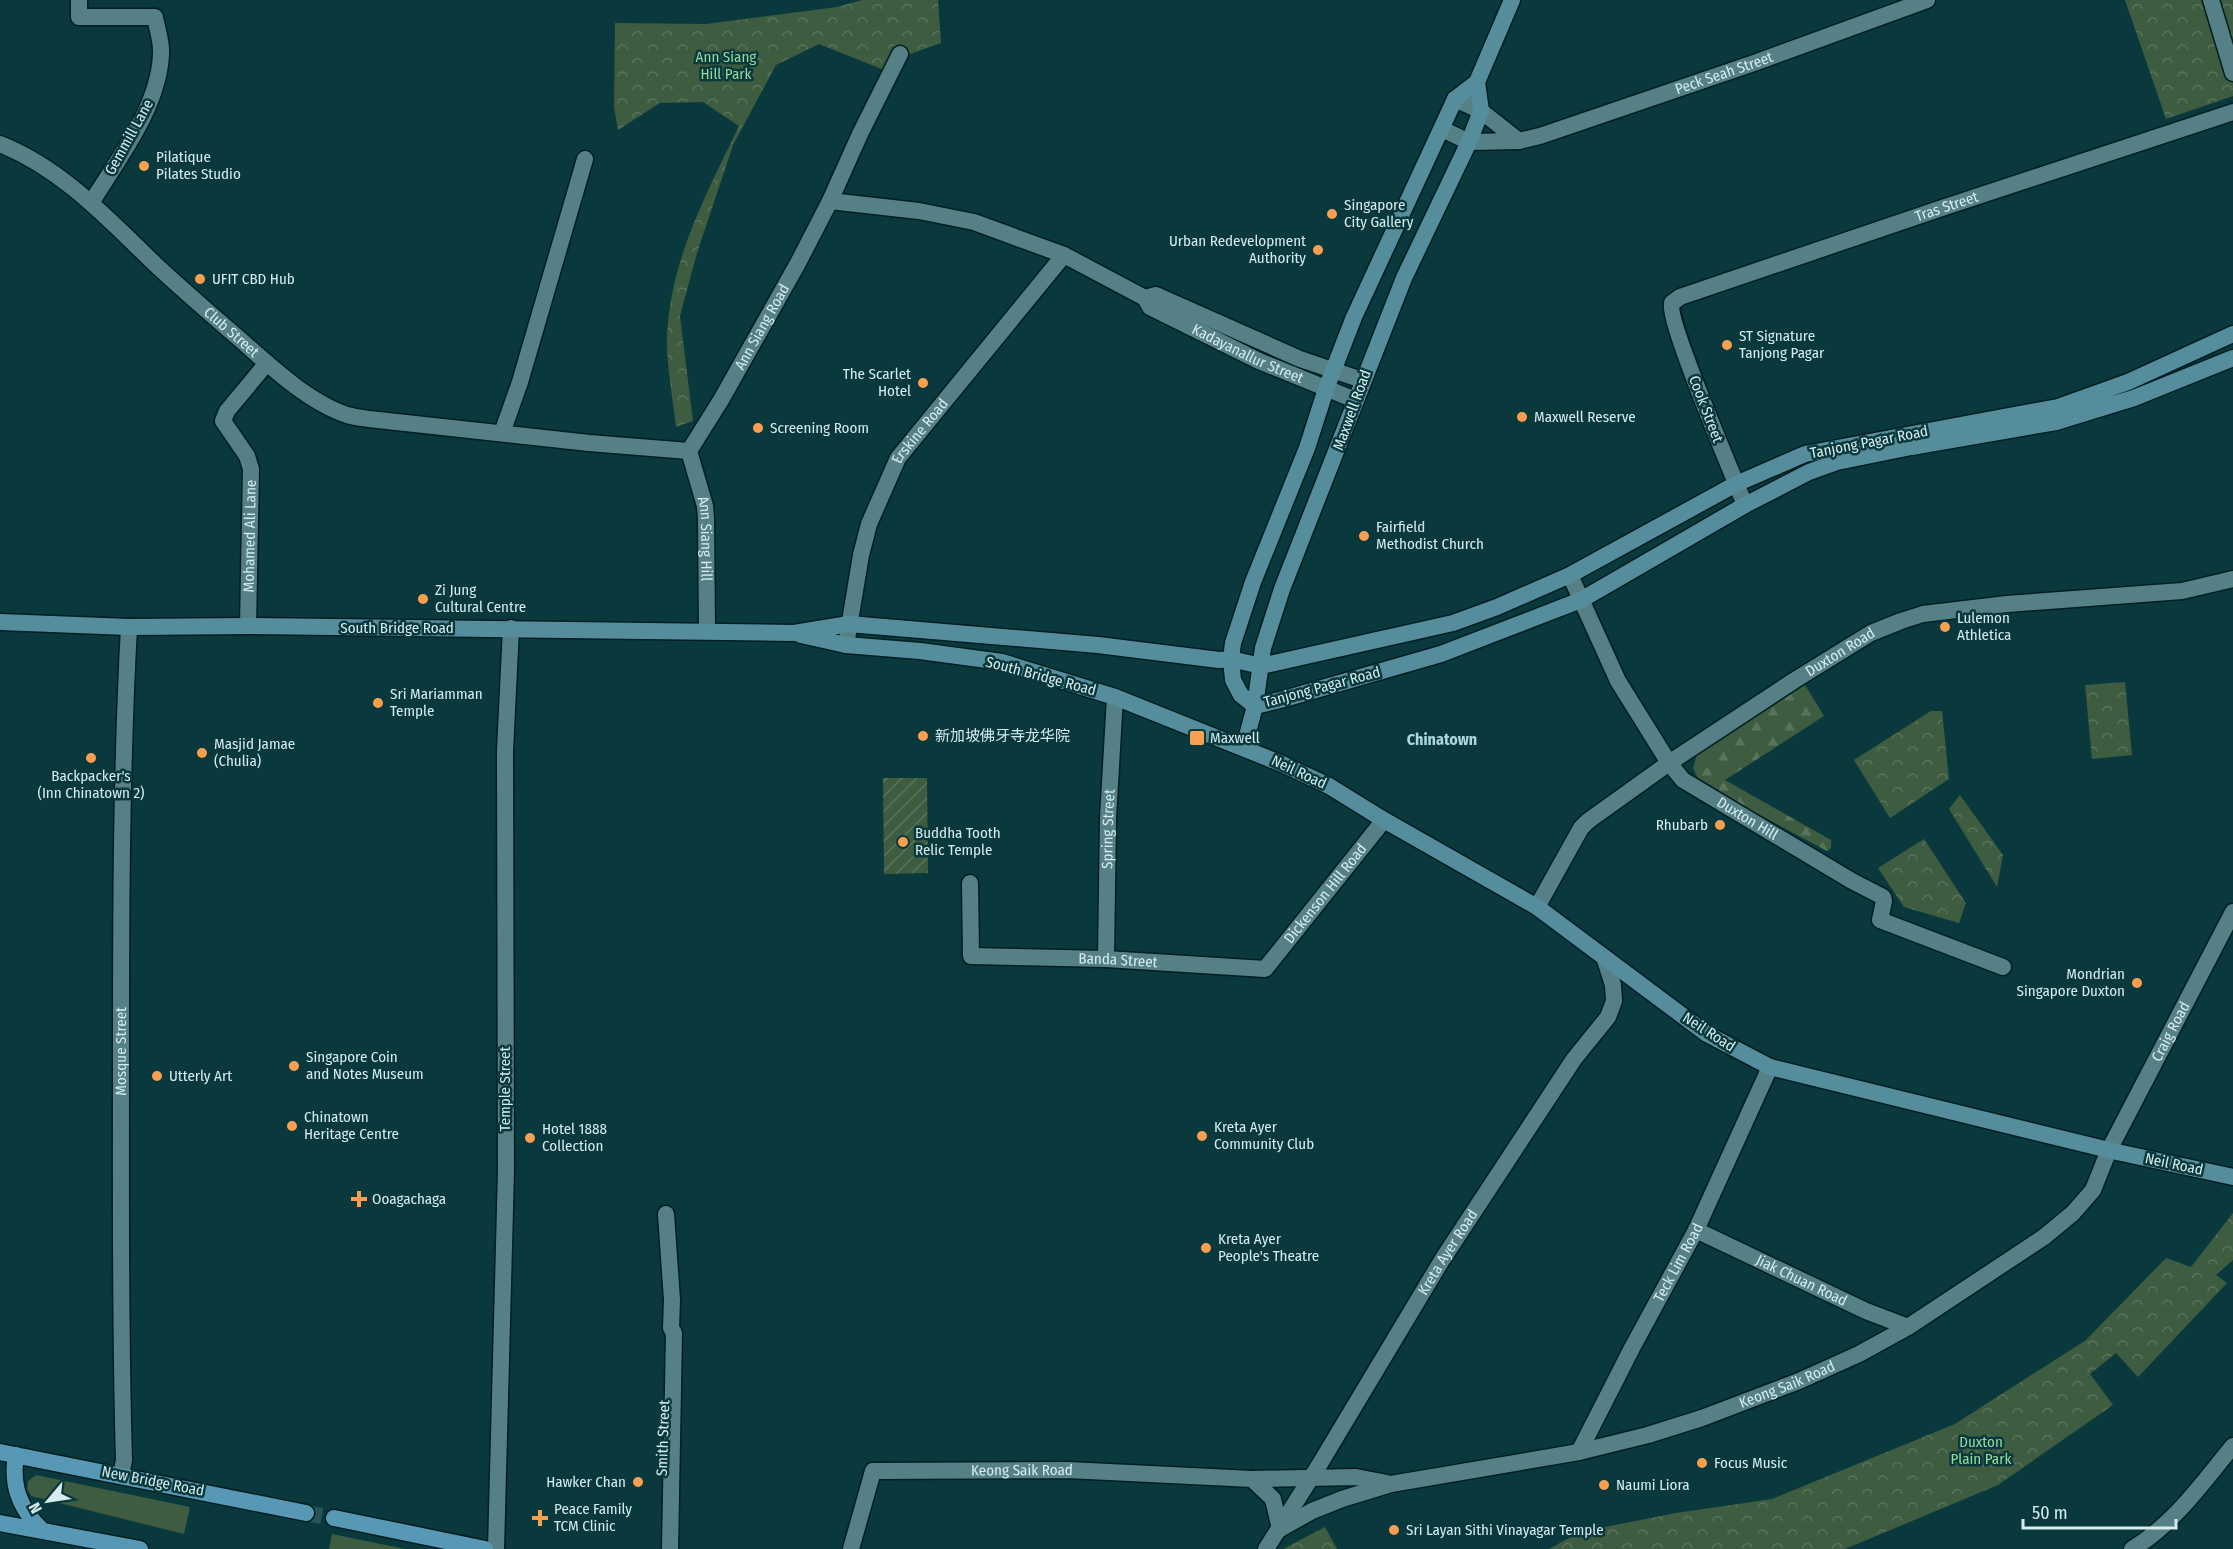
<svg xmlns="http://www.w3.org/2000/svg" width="2233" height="1549" viewBox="0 0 2233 1549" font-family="'Fira Sans Condensed','Noto Sans SC',sans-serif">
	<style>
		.grass { fill: #3e5c40 }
		.forest { fill: url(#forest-firs) }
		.park { fill: url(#park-crowns) }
		.garden { fill: url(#garden-furrows) }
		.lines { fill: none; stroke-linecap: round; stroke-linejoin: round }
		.primary-tunnel { stroke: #285458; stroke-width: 16; stroke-dasharray: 16 8; stroke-linecap: butt }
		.minor-casing { stroke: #001f22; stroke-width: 19 }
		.secondary-casing { stroke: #001f22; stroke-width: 19 }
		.primary-casing { stroke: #001f22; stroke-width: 19 }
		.minor { stroke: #558085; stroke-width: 16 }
		.secondary { stroke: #568d9d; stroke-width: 16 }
		.primary { stroke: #5799b4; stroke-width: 16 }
		.poi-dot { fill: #fa9f4f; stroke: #0a393d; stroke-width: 2 }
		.labels { text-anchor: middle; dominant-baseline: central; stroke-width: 5; stroke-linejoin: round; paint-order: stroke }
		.park-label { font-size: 15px; fill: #92dc97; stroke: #0a393d }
		.street-label { font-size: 15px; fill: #d5ecee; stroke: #0a393d }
		.poi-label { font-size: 15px; fill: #d5ecee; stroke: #0a393d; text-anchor: start }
		.neighbourhood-label { font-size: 16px; font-weight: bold; fill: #aad9dd; stroke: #0a393d }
	</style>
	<defs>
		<pattern id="forest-firs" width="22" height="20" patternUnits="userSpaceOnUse" patternTransform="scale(1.5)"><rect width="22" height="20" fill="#3e5c40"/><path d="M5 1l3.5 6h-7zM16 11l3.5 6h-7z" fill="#59745c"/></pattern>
		<pattern id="park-crowns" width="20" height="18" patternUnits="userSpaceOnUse" patternTransform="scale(1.5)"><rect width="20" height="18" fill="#3e5c40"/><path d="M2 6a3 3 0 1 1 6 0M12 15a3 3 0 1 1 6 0" fill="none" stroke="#59745c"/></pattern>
		<pattern id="garden-furrows" width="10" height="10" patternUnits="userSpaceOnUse" patternTransform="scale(1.5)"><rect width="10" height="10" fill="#3e5c40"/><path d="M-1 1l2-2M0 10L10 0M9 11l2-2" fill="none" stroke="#59745c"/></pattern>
	</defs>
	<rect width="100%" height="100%" fill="#0a393d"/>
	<path class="grass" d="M 36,1475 L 190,1507 L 184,1534 L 31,1496 L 27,1489 L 28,1481 Z
		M 332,1534 L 405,1549 L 329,1549 Z"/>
	<path class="forest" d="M 1805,685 L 1824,716 L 1725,780 L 1831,840 L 1831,848 L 1827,851 L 1700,783 L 1693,768 L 1697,755 Z"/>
	<path class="park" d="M 862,0 L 938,0 L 941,43 L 899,58 L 884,70 L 819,44 L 776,65 L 733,145 L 697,253 L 680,316 L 693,421 L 676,427 C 673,400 666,362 667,336 C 671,258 706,195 739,126 L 703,102 L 660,103 L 618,130 L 614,107 L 615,23 L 706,24 L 837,7 Z
		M 2125,0 L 2233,0 L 2233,96 L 2166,119 Z
		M 2125,682 L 2132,755 L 2092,759 L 2085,685 Z
		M 1931,711 L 1942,711 L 1949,779 L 1890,818 L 1854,760 Z
		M 1960,795 L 2003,855 L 1997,887 L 1949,809 Z
		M 1924,839 L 1966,903 L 1959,923 L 1904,907 L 1878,868 Z
		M 2233,1213 L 2233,1260 L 2216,1275 L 2227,1283 L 2138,1377 L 2116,1353 L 2090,1374 L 2113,1405 L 1998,1485 L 1845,1549 L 1549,1549 L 1580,1532 L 1676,1513 L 1772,1499 L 1955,1424 L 2086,1340 L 2166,1258 L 2191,1267 Z
		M 1325,1527 L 1337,1549 L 1283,1549 Z"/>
	<path class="garden" d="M 883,778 L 927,778 L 928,873 L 884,874 Z"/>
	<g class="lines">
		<path class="primary-tunnel" d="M 306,1513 L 334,1518"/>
		<g class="minor-casing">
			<g id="minor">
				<path d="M 79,0 L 79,17 L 155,17 C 157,29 162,42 161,54 C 159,107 118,159 91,203"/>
				<path d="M 2211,0 L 2233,73"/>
				<path d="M 1455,99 L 1481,111 L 1519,141"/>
				<path id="s1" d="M 1442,129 L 1469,142 L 1519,141 L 1540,136 L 1754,63 L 1927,0"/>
				<path id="s2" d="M 0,144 C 63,169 109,220 157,266 C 185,292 214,317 243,342 C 272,368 309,402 347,415 C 354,417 362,418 369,419 L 589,443 L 689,451"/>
				<path id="s3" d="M 830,201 L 919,211 L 974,222 L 1064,255 L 1145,298 L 1150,307 L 1259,361 L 1355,400"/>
				<path d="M 1145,298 L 1156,295 L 1300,359 L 1362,380"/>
				<path d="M 502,433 L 520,382 L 585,159"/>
				<path id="s4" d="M 689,451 L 721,400 L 798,263 L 830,201 L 860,134 L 900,54"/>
				<path id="s5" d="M 689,451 L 705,506 L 706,519 L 707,630"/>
				<path id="s6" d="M 1745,505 C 1734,478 1666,318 1672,303 L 1680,297 L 1942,208 L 2233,112"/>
				<path id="s7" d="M 1570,575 L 1618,681 L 1669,763 L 1683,780 L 1852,881 L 1883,897 L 1884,901 L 1880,920 L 2003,967"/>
				<path id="s8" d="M 248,626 L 251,469 L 247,456 L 223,421 L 227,411 L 267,363"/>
				<path id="s9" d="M 846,645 L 861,555 L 869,524 L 898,458 L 1064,255"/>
				<path id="s10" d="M 970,883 L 971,956 L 1106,959 L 1265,969 L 1384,820"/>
				<path id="s11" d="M 1537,907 L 1581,828 L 1588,821 L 1669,763 L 1795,680 L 1871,633 L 1901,621 L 1923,614 L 2007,604 L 2182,591 L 2233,579"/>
				<path id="s12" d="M 1106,959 L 1108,818 L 1115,697"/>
				<path d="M 666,1214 L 672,1300 L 671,1328 L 674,1333 L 670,1549"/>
				<path id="s13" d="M 1696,1230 L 1866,1311 L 1908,1327"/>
				<path id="s14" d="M 1579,1452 L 1632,1348 L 1696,1230 L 1770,1067"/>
				<path id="s15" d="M 121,1475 L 124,1460 C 120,1329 121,1198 121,1066 C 121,920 121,773 129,627"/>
				<path d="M 1252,1479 L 1273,1499 L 1280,1529"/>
				<path id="s16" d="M 1280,1529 L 1312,1511 L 1342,1499 L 1391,1484 L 1579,1452 L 1648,1435 L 1702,1418 L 1799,1381 L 1859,1354 L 1908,1327 L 2044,1237 L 2073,1213 L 2093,1190 L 2109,1150 L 2233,912"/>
				<path d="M 496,1549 L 506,1170 L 505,751 L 511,628"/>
				<path id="s17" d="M 851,1549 L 873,1471 L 1068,1470 L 1252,1479 L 1356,1477 L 1387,1483"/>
				<path id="s18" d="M 1266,1549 L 1321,1462 L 1442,1260 L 1574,1059 L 1608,1017 L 1614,1001 L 1613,985 L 1604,957"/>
				<path d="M 2132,1549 C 2174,1524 2202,1483 2233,1446"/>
			</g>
		</g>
		<g class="secondary-casing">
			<path id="secondary" d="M 1512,0 L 1477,82 L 1455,99 L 1354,317 L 1326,389 L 1307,448 L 1253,582 L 1233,643 L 1231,659 L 1233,680 L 1241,695 L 1255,706 L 1284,699 L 1441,654 L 1581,600 L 1745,505 L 1809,472 L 1837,462 L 1911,447 L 2056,422 L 2134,398 L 2233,358
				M 0,622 L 129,627 L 248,626 L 794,633 L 849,624 L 1098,645 L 1219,660 L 1231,659 L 1261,666 L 1453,623 L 1497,607 L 1570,575 L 1736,484 L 1805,454 L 2058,407 L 2128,382 L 2233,334
				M 801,635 L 846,645 L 920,651 L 1002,662 L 1115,697 L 1280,763 L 1329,786 L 1384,820 L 1537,907 L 1707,1034 L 1770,1067 L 2117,1152 L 2233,1177
				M 1244,747 L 1255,706 L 1263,648 L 1282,589 L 1404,278 L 1469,142 L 1481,111 L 1477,82"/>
		</g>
		<g class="primary-casing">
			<path id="primary" d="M 0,1452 L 306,1513
				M 16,1455 C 11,1485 19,1508 42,1530
				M 334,1518 L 485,1549
				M 0,1523 L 140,1549"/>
		</g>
		<use href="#minor" class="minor"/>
		<use href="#secondary" class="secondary"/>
		<use href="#primary" class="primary"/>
	</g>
	<g class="poi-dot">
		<circle cx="144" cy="166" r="6"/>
		<circle cx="1332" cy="214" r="6"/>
		<circle cx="1318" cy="250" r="6"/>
		<circle cx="200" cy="279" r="6"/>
		<circle cx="1727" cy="345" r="6"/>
		<circle cx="923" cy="383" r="6"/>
		<circle cx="1522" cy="417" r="6"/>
		<circle cx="758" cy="428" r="6"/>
		<circle cx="1364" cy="536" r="6"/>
		<circle cx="423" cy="599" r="6"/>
		<circle cx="1945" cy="627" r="6"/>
		<circle cx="378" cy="703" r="6"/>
		<circle cx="923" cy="736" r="6"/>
		<rect x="1189" y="730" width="16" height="16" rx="3"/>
		<circle cx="202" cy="753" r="6"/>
		<circle cx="91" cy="758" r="6"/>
		<circle cx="1720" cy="825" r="6"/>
		<circle cx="903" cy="842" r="6"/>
		<circle cx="2137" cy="983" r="6"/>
		<circle cx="294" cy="1066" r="6"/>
		<circle cx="157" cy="1076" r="6"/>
		<circle cx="292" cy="1126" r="6"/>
		<circle cx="1202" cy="1136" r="6"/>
		<circle cx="530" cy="1138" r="6"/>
		<path d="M356 1190h6v6h6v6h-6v6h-6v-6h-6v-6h6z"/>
		<circle cx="1206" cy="1248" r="6"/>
		<circle cx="1702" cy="1463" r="6"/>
		<circle cx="638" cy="1482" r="6"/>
		<circle cx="1604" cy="1485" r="6"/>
		<path d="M537 1509h6v6h6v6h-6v6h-6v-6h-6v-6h6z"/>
		<circle cx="1394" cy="1530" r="6"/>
	</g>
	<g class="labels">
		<g class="park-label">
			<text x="726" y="57">Ann Siang<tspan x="726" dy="17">Hill Park</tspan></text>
			<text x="1981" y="1442">Duxton<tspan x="1981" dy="17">Plain Park</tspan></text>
		</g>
		<g class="street-label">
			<text stroke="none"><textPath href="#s1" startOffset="296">Peck Seah Street</textPath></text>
			<text transform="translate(129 137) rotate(-61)">Gemmill Lane</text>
			<text stroke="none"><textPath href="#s6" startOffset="507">Tras Street</textPath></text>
			<text stroke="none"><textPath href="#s4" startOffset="144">Ann Siang Road</textPath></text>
			<text stroke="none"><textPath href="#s2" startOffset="300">Club Street</textPath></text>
			<text stroke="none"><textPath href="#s3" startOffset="452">Kadayanallur Street</textPath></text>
			<text transform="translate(1706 409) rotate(69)">Cook Street</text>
			<text transform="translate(1352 410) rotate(-70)">Maxwell Road</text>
			<text stroke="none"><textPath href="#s9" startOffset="230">Erskine Road</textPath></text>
			<text transform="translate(1869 442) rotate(-11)">Tanjong Pagar Road</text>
			<text stroke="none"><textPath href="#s8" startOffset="90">Mohamed Ali Lane</textPath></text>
			<text stroke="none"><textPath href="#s5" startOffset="90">Ann Siang Hill</textPath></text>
			<text x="397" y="628">South Bridge Road</text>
			<text stroke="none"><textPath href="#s11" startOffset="404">Duxton Road</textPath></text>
			<text transform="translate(1041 676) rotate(15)">South Bridge Road</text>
			<text transform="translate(1322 687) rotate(-15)">Tanjong Pagar Road</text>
			<text transform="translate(1299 772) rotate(25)">Neil Road</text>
			<text stroke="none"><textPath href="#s7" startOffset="310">Duxton Hill</textPath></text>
			<text stroke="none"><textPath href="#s12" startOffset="130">Spring Street</textPath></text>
			<text stroke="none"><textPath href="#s10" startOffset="464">Dickenson Hill Road</textPath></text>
			<text stroke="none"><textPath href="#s10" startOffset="220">Banda Street</textPath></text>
			<text stroke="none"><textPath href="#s16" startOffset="1072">Craig Road</textPath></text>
			<text transform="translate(1709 1032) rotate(33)">Neil Road</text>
			<text stroke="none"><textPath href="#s15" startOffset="424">Mosque Street</textPath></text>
			<text transform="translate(505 1089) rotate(-90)">Temple Street</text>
			<text transform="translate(2174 1164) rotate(12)">Neil Road</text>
			<text stroke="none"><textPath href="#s18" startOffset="348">Kreta Ayer Road</textPath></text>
			<text stroke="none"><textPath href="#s14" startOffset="214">Teck Lim Road</textPath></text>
			<text stroke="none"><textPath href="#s13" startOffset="117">Jiak Chuan Road</textPath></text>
			<text stroke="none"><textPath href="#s16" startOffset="530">Keong Saik Road</textPath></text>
			<text transform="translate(663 1438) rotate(-88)">Smith Street</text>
			<text stroke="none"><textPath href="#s17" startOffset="230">Keong Saik Road</textPath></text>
			<text transform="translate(153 1481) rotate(11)">New Bridge Road</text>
		</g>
		<g class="poi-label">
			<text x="156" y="157">Pilatique<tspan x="156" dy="17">Pilates Studio</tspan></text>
			<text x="1344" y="205">Singapore<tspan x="1344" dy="17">City Gallery</tspan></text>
			<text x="1306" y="241" text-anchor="end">Urban Redevelopment<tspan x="1306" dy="17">Authority</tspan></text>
			<text x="212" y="279">UFIT CBD Hub</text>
			<text x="1739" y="336">ST Signature<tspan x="1739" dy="17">Tanjong Pagar</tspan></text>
			<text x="911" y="374" text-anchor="end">The Scarlet<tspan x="911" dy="17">Hotel</tspan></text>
			<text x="1534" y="417">Maxwell Reserve</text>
			<text x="770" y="428">Screening Room</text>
			<text x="1376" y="527">Fairfield<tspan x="1376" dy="17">Methodist Church</tspan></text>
			<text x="435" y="590">Zi Jung<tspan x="435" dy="17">Cultural Centre</tspan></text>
			<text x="1957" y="618">Lulemon<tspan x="1957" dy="17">Athletica</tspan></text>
			<text x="390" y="694">Sri Mariamman<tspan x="390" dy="17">Temple</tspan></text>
			<text x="935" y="736">新加坡佛牙寺龙华院</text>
			<text x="1210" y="738">Maxwell</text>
			<text x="214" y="744">Masjid Jamae<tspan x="214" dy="17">(Chulia)</tspan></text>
			<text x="91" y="776" text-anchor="middle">Backpacker's<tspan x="91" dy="17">(Inn Chinatown 2)</tspan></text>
			<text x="1708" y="825" text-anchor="end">Rhubarb</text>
			<text x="915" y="833">Buddha Tooth<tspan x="915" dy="17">Relic Temple</tspan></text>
			<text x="2125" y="974" text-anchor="end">Mondrian<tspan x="2125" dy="17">Singapore Duxton</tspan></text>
			<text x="306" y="1057">Singapore Coin<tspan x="306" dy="17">and Notes Museum</tspan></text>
			<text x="169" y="1076">Utterly Art</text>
			<text x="304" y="1117">Chinatown<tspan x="304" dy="17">Heritage Centre</tspan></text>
			<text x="1214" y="1127">Kreta Ayer<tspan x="1214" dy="17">Community Club</tspan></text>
			<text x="542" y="1129">Hotel 1888<tspan x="542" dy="17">Collection</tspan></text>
			<text x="372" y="1199">Ooagachaga</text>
			<text x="1218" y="1239">Kreta Ayer<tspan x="1218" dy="17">People's Theatre</tspan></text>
			<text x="1714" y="1463">Focus Music</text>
			<text x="626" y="1482" text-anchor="end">Hawker Chan</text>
			<text x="1616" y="1485">Naumi Liora</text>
			<text x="554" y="1509">Peace Family<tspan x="554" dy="17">TCM Clinic</tspan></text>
			<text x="1406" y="1530">Sri Layan Sithi Vinayagar Temple</text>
		</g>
		<g class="neighbourhood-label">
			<text x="1442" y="739">Chinatown</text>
		</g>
	</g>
	<g transform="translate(48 1501) rotate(241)" stroke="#0a393d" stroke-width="4.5" paint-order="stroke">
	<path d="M0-4.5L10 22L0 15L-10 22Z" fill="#d5ecee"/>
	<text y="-9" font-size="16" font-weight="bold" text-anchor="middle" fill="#d5ecee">N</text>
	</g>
	<path d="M2023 1519v9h153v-9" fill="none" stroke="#d5ecee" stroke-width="3"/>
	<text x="2032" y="1519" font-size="18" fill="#d5ecee" stroke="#0a393d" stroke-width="4.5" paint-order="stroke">50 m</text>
</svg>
